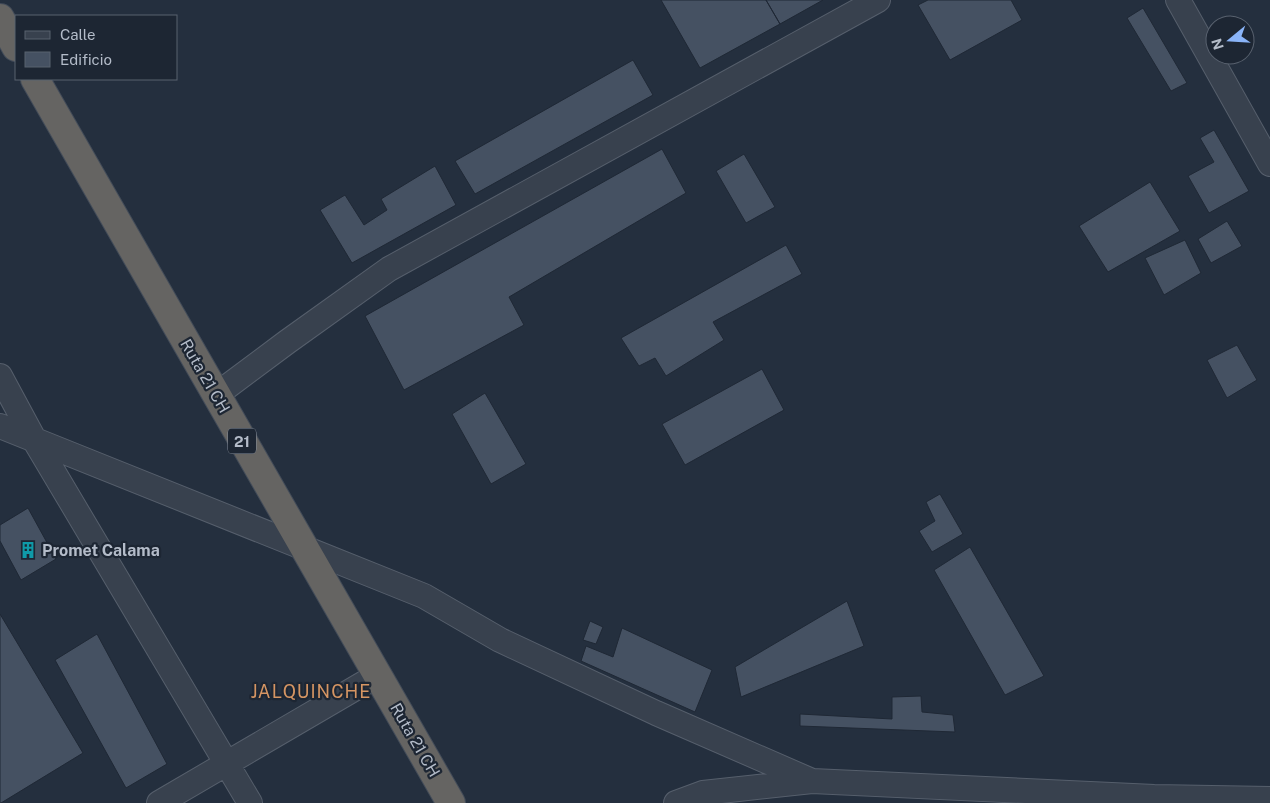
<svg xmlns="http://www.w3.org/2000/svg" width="1270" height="803" viewBox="0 0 1270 803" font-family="'Public Sans',sans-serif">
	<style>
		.building { fill: #455162; stroke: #1f2835 }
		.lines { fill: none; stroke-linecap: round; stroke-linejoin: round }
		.minor-casing { stroke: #565f6c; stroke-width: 26 }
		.trunk-casing { stroke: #434c59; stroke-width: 30 }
		.minor { stroke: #38414e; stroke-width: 24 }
		.trunk { stroke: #656462; stroke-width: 28 }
		.labels { text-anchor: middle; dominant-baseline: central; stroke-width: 4.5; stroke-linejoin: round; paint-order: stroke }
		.shield { fill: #1d2633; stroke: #878f9c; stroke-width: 1 }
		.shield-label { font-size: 15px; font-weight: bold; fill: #b4bcc9 }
		.street-label { font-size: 16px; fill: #b4bcc9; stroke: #1d2633 }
		.poi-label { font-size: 16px; font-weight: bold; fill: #b4bcc9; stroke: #1d2633; text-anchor: start }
		.neighbourhood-label { font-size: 18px; letter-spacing: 1px; fill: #d59563; stroke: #1d2633 }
	</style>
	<rect width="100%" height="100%" fill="#242f3e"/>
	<path class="building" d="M 661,0 L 766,0 L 780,24 L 700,68 Z
		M 766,0 L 823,0 L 780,24 Z
		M 928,0 L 1011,0 L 1022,20 L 950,60 L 918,5 Z
		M 1143,8 L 1187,83 L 1171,91 L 1127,18 Z
		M 633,60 L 653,95 L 475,194 L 455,161 Z
		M 1214,130 L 1249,191 L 1209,213 L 1188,176 L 1214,162 L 1200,138 Z
		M 662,149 L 686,193 L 509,297 L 524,325 L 404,390 L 365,316 Z
		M 744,154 L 775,207 L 746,223 L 716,171 Z
		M 435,166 L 456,205 L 352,263 L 320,210 L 345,195 L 364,225 L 387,210 L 381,199 Z
		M 1150,182 L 1180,231 L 1108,272 L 1079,226 Z
		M 1227,221 L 1242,246 L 1211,263 L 1198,239 Z
		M 1185,240 L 1201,273 L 1164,295 L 1145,258 Z
		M 786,245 L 802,274 L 713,322 L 724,340 L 666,376 L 655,358 L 639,366 L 621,338 Z
		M 1237,345 L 1257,380 L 1227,398 L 1207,360 Z
		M 762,369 L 784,410 L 685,465 L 662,424 Z
		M 485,393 L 526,464 L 491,484 L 452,414 Z
		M 940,494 L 963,534 L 932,552 L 919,531 L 935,521 L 926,502 Z
		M 28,508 L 56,559 L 21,580 L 0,541 L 0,525 Z
		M 970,547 L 1044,676 L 1005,695 L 934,570 Z
		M 847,601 L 864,646 L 741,697 L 735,667 Z
		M 0,614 L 83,753 L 1,803 L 0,803 Z
		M 590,621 L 603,627 L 596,644 L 583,640 Z
		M 622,628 L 712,670 L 695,712 L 581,661 L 586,646 L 613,657 Z
		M 97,634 L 167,764 L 126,788 L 55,660 Z
		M 921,696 L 922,712 L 953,715 L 955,732 L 800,726 L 800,714 L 892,719 L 892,697 Z"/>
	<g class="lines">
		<g class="minor-casing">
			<path id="minor" d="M 1178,0 L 1270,164
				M 0,376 L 35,441 L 250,803
				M 216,395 L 287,342 L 389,269 L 878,0
				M 0,426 L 424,596 L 500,640 L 656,713 L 812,781
				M 159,803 L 378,675
				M 676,803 L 703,793 L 812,781 L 1154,797 L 1270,799"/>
		</g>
		<g class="trunk-casing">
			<path id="trunk" d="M 0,18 L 16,47
				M 35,79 L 451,803"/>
		</g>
		<use href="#minor" class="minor"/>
		<use href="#trunk" class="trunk"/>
	</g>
	<defs>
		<g id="building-bare" transform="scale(1.35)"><path d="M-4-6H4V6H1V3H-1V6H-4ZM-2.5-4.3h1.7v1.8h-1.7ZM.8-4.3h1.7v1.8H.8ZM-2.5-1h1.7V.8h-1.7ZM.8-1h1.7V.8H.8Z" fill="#0f9aa8" stroke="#1d2633" stroke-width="2.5" paint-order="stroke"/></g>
	</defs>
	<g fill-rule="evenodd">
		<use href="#building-bare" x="28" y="550"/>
	</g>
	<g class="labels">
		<rect class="shield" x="228" y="428.5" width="28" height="25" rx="4"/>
		<g class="shield-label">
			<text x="242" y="441">21</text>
		</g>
		<g class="street-label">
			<text transform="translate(205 376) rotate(60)">Ruta 21 CH</text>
			<text transform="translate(415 740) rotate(60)">Ruta 21 CH</text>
		</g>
		<g class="poi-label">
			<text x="42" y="550">Promet Calama</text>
		</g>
		<g class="neighbourhood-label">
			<text x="311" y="691">JALQUINCHE</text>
		</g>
	</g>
	<rect x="15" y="15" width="162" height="65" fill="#1d2633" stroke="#59626f"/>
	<rect x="25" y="31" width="25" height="8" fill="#38414e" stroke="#59626f"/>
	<text x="60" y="40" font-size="15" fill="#b4bcc9">Calle</text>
	<rect x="25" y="52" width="25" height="15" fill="#455162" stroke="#59626f"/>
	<text x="60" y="65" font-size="15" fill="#b4bcc9">Edificio</text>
	<g transform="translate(1230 40) rotate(252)"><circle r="24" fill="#1d2633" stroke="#59626f"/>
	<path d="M0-4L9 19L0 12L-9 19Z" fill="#8ab4f8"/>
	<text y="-8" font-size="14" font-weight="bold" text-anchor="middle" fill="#b4bcc9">N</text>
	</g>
</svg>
